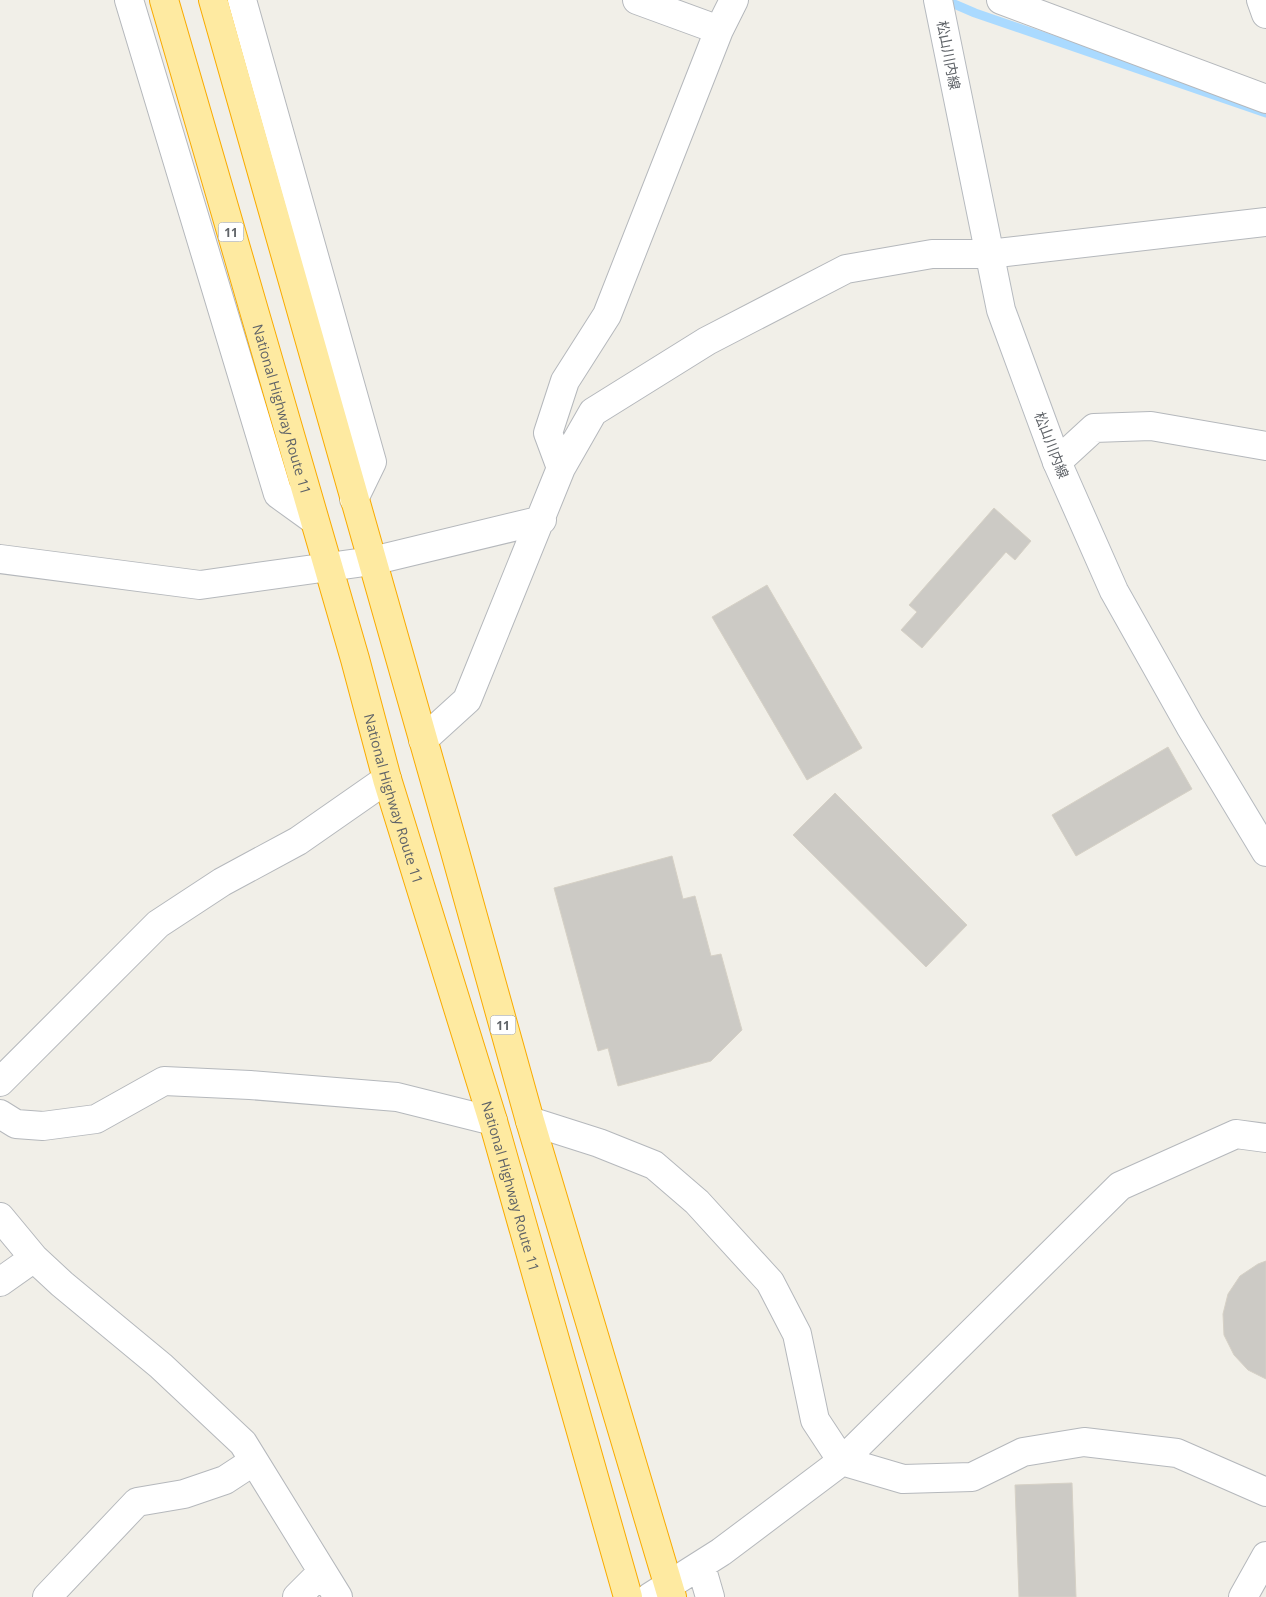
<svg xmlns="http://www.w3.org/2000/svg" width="1266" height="1597" viewBox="0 0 1266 1597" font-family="'Open Sans','Noto Sans JP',sans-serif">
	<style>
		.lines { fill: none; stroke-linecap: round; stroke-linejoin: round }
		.stream { stroke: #aadaff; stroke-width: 9 }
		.building { fill: #cccac5; stroke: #d6d1c6 }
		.minor-casing { stroke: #b5b8bc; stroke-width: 30 }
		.secondary-casing { stroke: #b6babf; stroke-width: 30 }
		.trunk-casing { stroke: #f9ab00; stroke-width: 30 }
		.minor { stroke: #fff; stroke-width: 28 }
		.secondary { stroke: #fff; stroke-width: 28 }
		.trunk { stroke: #feeaa1; stroke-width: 28 }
		.labels { text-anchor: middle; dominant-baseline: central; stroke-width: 4; stroke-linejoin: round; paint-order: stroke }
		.shield { fill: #fff; stroke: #8f9295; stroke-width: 1 }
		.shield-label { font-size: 12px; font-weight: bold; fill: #5f6368 }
		.street-label { font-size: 14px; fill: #5f6368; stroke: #fff }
	</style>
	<rect width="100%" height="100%" fill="#f1efe8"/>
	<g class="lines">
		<path class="stream" d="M 945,0 L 975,13 L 1266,113"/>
	</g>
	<path class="building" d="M 994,508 L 1031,541 L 1015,560 L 1006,552 L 922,648 L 901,630 L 917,612 L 909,605 Z
		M 767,585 L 862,748 L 807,780 L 712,617 Z
		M 1168,747 L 1192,789 L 1076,856 L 1052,815 Z
		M 835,793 L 967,925 L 926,967 L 793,835 Z
		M 672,856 L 683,899 L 695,896 L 711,956 L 721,954 L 742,1030 L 711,1061 L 618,1086 L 608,1048 L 598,1051 L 554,888 Z
		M 1266,1261 L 1266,1379 L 1248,1370 L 1234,1355 L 1224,1335 L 1223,1314 L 1228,1294 L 1240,1276 L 1258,1264 Z
		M 1072,1483 L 1076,1597 L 1019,1597 L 1015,1485 Z"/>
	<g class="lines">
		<g class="minor-casing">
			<path id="minor" d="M 129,0 L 278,494 L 314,520
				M 242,0 L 372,462 L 354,499
				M 637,0 L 719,30
				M 1001,0 L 1266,99
				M 1261,0 L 1266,14
				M 1057,462 L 1094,428 L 1151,426 L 1266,446
				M 561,468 L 548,433 L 565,381 L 607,315 L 719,30 L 734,0
				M 0,559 L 200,585 L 372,561 L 542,520
				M 423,740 L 467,700 L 561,468 L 593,412 L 707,341 L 846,269 L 932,254 L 989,254 L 1266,222
				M 0,1082 L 158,924 L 222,882 L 298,841 L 387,779
				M 0,1114 L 16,1124 L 43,1126 L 96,1119 L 164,1081 L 250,1085 L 397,1097 L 493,1121
				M 530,1121 L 599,1143 L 654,1165 L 697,1202 L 770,1282 L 797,1334 L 815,1420 L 842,1461 L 903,1479 L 972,1477 L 1023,1452 L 1084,1442 L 1177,1453 L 1266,1492
				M 0,1217 L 34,1258 L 62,1284 L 161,1366 L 243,1443 L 338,1597
				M 0,1282 L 34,1258
				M 701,1566 L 710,1597
				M 47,1597 L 137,1502 L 184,1494 L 225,1480 L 254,1461
				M 297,1597 L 322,1572
				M 650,1597 L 721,1552 L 842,1461 L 1120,1186 L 1236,1134 L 1266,1138
				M 1243,1597 L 1266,1556"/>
		</g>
		<g class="secondary-casing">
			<path id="secondary" d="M 938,0 L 1001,310 L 1057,462 L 1114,591 L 1190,726 L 1266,852"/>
		</g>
		<g class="trunk-casing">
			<g id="trunk">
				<path id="s1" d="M 164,0 L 355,659 L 387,779 L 493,1121 L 628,1597"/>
				<path d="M 213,0 L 454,848 L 530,1121 L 672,1597"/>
			</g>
		</g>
		<use href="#minor" class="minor"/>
		<use href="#secondary" class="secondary"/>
		<use href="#trunk" class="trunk"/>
	</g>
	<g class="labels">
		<g class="shield">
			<rect x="218.5" y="222.5" width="25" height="19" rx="4"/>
			<rect x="490.5" y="1015.5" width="25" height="19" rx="4"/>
		</g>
		<g class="shield-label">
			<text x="231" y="232">11</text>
			<text x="503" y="1025">11</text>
		</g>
		<g class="street-label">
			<text transform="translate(949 55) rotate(79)">松山川内線</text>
			<text stroke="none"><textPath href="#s1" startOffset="426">National Highway Route 11</textPath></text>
			<text transform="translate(1052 445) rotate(69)">松山川内線</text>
			<text stroke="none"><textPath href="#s1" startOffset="831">National Highway Route 11</textPath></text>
			<text stroke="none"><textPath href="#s1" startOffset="1236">National Highway Route 11</textPath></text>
		</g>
	</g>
</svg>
